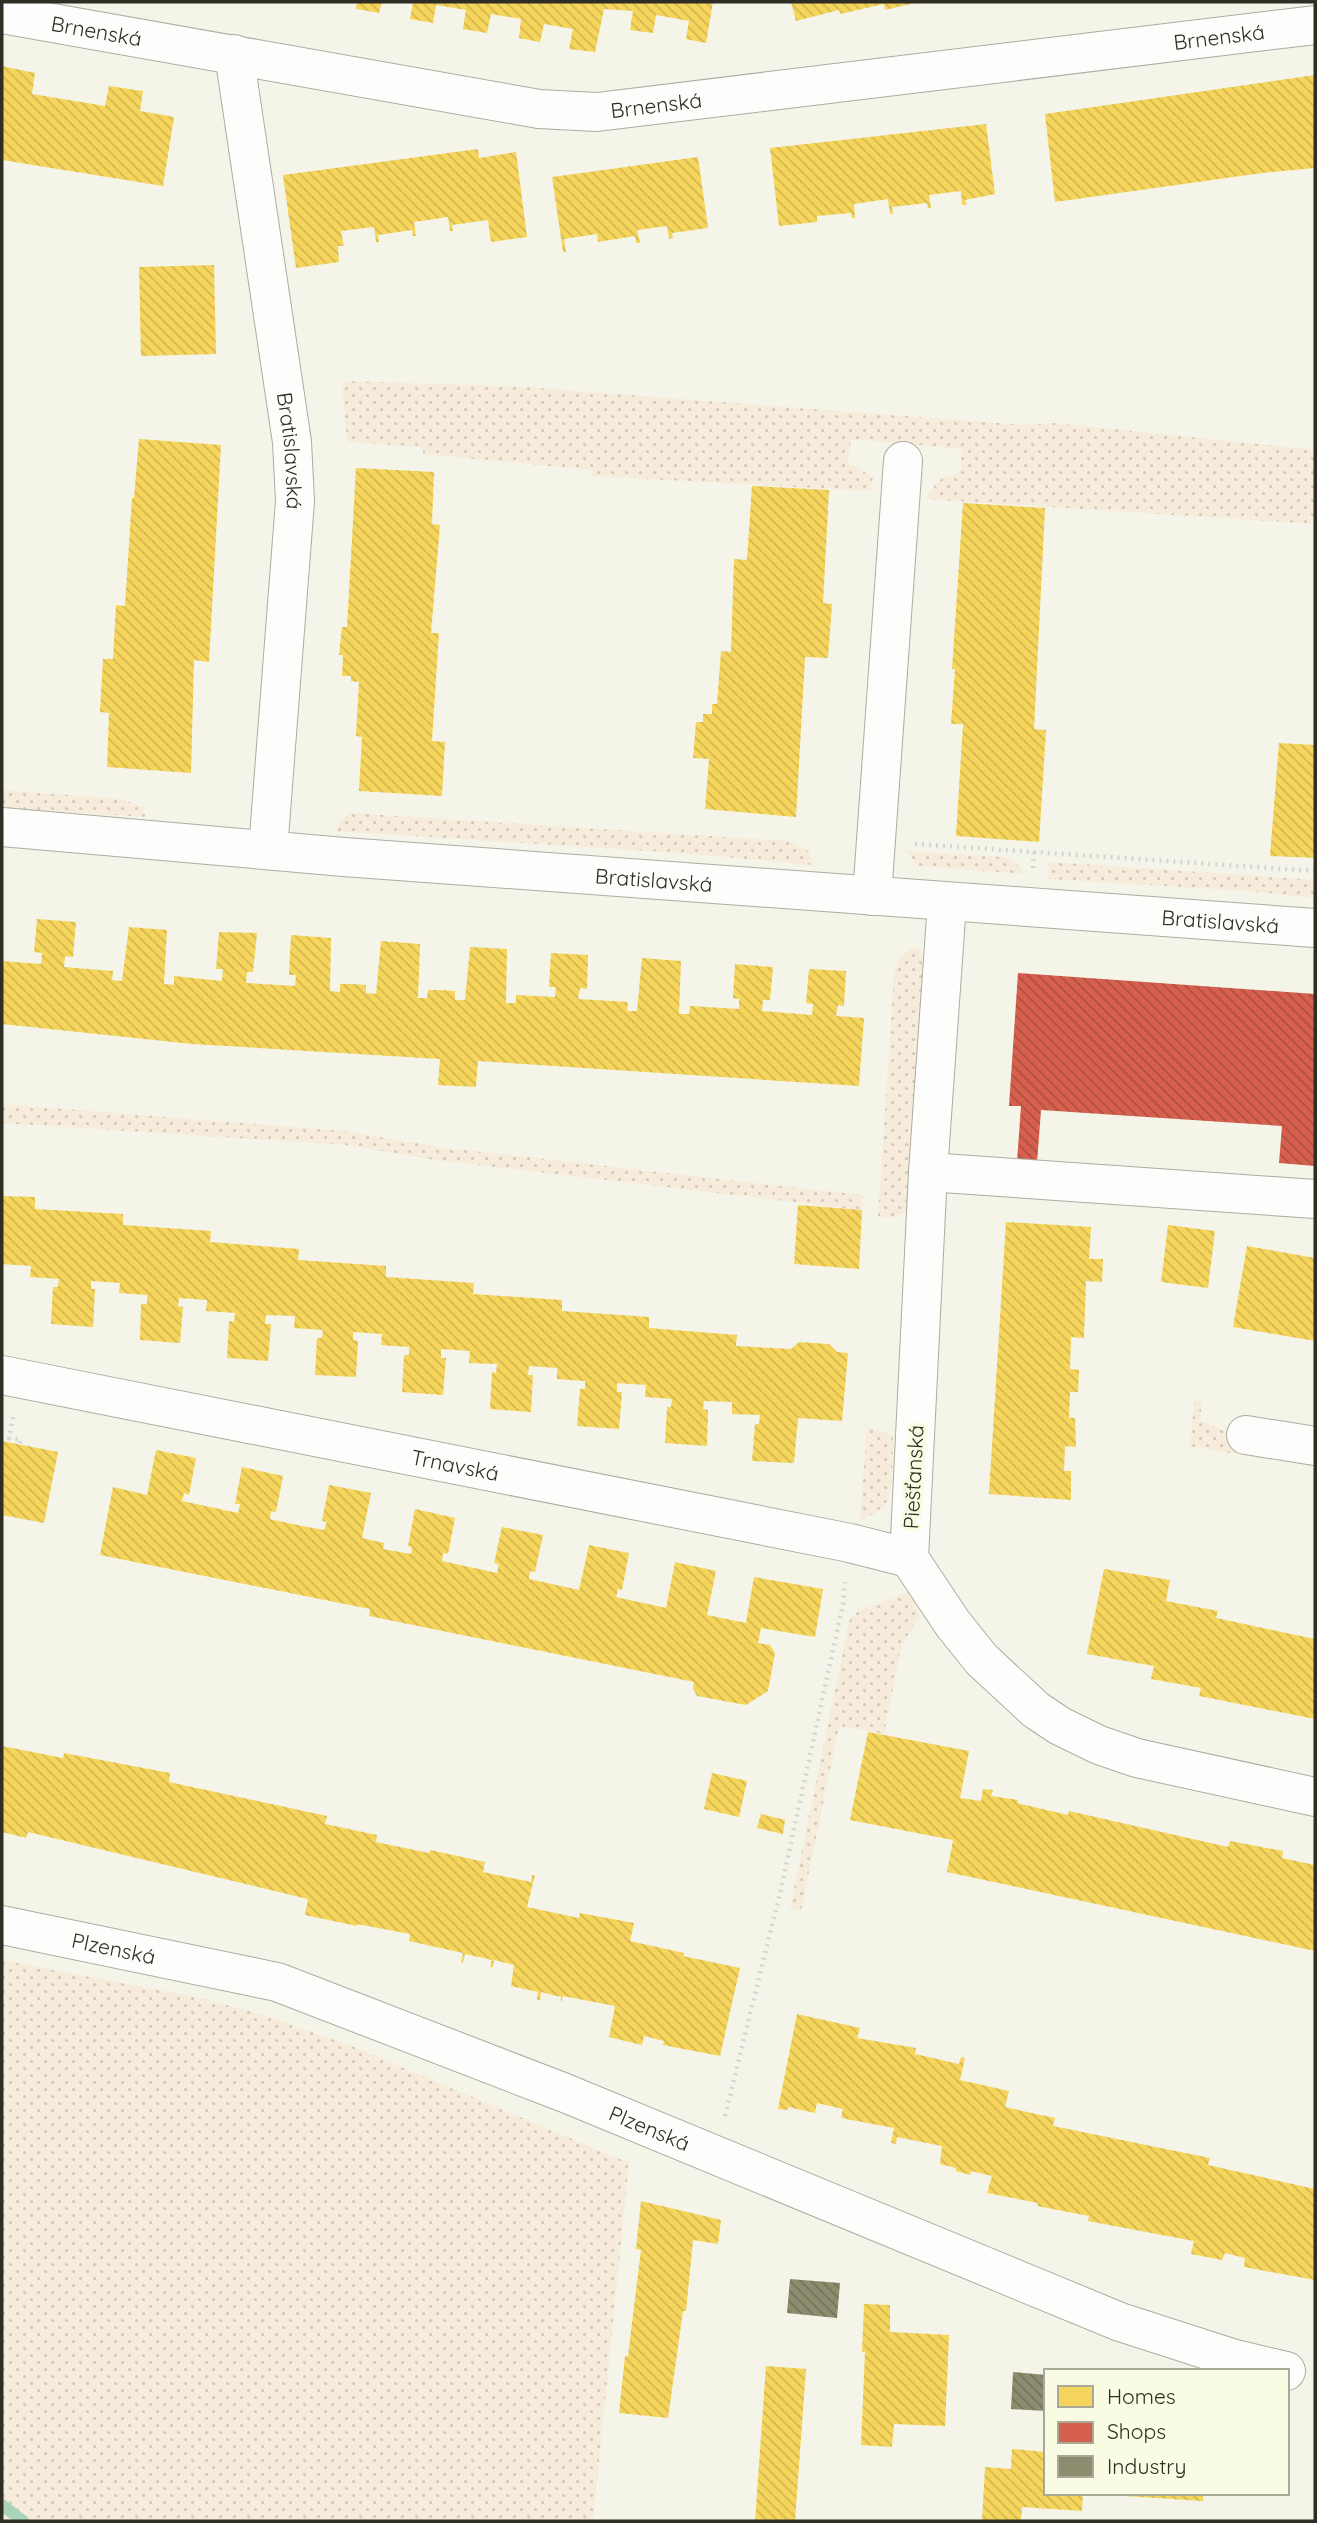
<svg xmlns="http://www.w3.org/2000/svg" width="1317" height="2523" viewBox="0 0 1317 2523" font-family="Quicksand,sans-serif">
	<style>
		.grass { fill: url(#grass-dots) }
		.homes { fill: url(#homes-back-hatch) }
		.shops { fill: url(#shops-back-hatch) }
		.industry { fill: url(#industry-back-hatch) }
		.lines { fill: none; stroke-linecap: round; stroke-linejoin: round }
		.stream { stroke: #aad3b9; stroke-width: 12 }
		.minor-casing { stroke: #acaca3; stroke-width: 40 }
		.path { stroke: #d4d5d0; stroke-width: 4.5; stroke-dasharray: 2 5; stroke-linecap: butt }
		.minor { stroke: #fdfefc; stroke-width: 38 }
		.labels { text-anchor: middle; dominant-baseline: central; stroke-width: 7; stroke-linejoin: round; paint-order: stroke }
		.street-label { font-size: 21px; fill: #2e2e25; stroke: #f9fbe2 }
	</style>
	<defs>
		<pattern id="grass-dots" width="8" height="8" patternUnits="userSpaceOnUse" patternTransform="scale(1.75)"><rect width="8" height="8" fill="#f7ebdb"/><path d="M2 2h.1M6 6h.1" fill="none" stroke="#d4cabc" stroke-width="1.8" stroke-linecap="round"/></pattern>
		<pattern id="homes-back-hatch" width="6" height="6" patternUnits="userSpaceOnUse" patternTransform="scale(1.75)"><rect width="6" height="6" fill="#f6d55c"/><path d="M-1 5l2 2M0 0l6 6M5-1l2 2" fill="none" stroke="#d3b750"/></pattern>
		<pattern id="shops-back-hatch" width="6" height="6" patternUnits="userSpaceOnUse" patternTransform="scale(1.75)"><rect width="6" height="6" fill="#d6604d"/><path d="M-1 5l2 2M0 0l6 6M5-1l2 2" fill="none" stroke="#ae5040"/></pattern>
		<pattern id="industry-back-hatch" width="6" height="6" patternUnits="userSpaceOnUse" patternTransform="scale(1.75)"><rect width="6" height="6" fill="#8c8c6e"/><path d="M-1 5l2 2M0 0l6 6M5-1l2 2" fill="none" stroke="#73735a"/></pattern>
	</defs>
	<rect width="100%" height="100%" fill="#f4f5e8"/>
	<path class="grass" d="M 342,381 L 510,386 L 1023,425 L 1055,423 L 1315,450 L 1315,524 L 926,499 C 936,483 940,475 960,473 L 962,449 L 851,439 L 848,463 L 873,477 L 871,491 L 592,476 L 592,470 L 423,454 L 423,447 L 347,442 Z
		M 2,790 L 122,799 L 142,807 L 146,817 L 2,808 Z
		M 352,813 L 788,841 L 808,850 L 814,865 L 680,853 L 335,831 L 344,817 Z
		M 907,851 L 1004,857 L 1017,863 L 1023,874 L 918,866 Z
		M 1049,862 L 1315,880 L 1315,898 L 1247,891 L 1048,879 Z
		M 910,949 L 920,949 L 924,958 L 908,1211 C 897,1216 890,1221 878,1216 L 894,975 L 899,959 Z
		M 2,1104 L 344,1131 L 439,1147 L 862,1195 L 862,1210 L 435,1160 L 346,1145 L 2,1123 Z
		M 1195,1400 L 1202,1401 L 1200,1420 L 1224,1431 L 1243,1455 L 1189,1446 Z
		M 867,1426 L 893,1436 C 892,1452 895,1495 884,1506 C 878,1513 868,1516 860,1520 Z
		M 908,1593 L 915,1603 L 919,1617 L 901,1647 L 884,1734 L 839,1726 L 801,1911 L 790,1908 L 850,1618 L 860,1610 Z
		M 2,1960 L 205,1999 L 270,2017 L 354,2047 L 629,2163 L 593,2521 L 2,2521 Z"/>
	<path class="homes" d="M 357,2 L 382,2 L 379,13 L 356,9 Z
		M 413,2 L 713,2 L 706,43 L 686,39 L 689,21 L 656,15 L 653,33 L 630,30 L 633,11 L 604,9 L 595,52 L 569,49 L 573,29 L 544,24 L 540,42 L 519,38 L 521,19 L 491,14 L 487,33 L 463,29 L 466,10 L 436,5 L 433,23 L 410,19 Z
		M 791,2 L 915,2 L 915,3 L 885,10 L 884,4 L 840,14 L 839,10 L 796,21 Z
		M 2,66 L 35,73 L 32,94 L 105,106 L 109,86 L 143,91 L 140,111 L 174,117 L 163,186 L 2,160 Z
		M 1315,75 L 1315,168 L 1262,173 L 1055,202 L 1045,114 Z
		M 986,124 L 995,194 L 965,200 L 967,205 L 962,205 L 961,191 L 929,195 L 931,208 L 928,208 L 927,203 L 892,207 L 893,214 L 890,214 L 888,199 L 854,204 L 855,218 L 852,218 L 851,213 L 817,216 L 817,222 L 779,226 L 770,148 Z
		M 478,149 L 479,158 L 516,152 L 527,237 L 491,242 L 488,220 L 452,225 L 453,231 L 450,231 L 448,217 L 414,222 L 416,236 L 413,236 L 412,230 L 378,235 L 379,242 L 376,242 L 374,227 L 341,231 L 344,246 L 338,246 L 339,262 L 296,268 L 283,175 Z
		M 698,157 L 708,228 L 672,233 L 673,238 L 669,239 L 667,226 L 637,230 L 640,243 L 636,243 L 635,236 L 598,242 L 597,234 L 564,239 L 566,252 L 563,252 L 552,177 Z
		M 214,265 L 216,354 L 141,356 L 139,267 Z
		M 139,439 L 221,445 L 209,662 L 194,660 L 191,773 L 107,767 L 109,713 L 100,712 L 103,659 L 113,659 L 116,605 L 125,606 L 132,498 L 134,498 Z
		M 356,468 L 434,472 L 432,524 L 440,525 L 431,633 L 439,633 L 432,741 L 445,742 L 442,796 L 359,791 L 362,737 L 356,736 L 359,682 L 351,681 L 351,676 L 342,676 L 343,655 L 339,655 L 342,627 L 347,627 Z
		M 752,486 L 829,490 L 823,603 L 832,604 L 828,658 L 805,657 L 796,817 L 705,809 L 709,759 L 693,758 L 696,722 L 703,722 L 703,714 L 712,714 L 712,704 L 717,704 L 721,651 L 731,652 L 734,559 L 747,560 Z
		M 963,503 L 1045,508 L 1034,729 L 1046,730 L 1039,842 L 956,836 L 963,724 L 951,724 L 955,669 L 952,669 Z
		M 1279,743 L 1315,745 L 1315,858 L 1270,856 Z
		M 37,919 L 76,922 L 73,957 L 65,956 L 64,967 L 113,971 L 112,980 L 122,981 L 129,927 L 167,930 L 164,984 L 174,985 L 174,976 L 222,981 L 223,969 L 216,969 L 219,932 L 257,933 L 253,972 L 247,972 L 246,983 L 295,986 L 296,975 L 289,975 L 291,935 L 331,938 L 330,991 L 340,992 L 340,984 L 353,984 L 366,985 L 366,993 L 376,994 L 381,941 L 420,944 L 418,998 L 427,998 L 428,990 L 441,990 L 455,991 L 455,1000 L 465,1000 L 470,947 L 507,949 L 506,1003 L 516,1003 L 516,995 L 555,997 L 556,987 L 549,987 L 551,953 L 588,955 L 587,989 L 580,988 L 578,999 L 628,1002 L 627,1011 L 637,1011 L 642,958 L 681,961 L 679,1014 L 689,1014 L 690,1006 L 739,1009 L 739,999 L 733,998 L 735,964 L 773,967 L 770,1000 L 763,1000 L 762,1011 L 812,1015 L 813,1004 L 806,1003 L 809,969 L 846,971 L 844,1006 L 838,1005 L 836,1016 L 864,1018 L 859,1086 L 478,1061 L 476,1087 L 438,1085 L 440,1059 L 192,1044 L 2,1024 L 2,961 L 41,964 L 42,953 L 34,952 Z
		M 2,1196 L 35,1197 L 35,1209 L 123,1214 L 123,1225 L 211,1231 L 210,1242 L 299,1249 L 298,1260 L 386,1266 L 386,1277 L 474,1283 L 473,1294 L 562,1300 L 562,1311 L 649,1317 L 649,1328 L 737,1335 L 736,1346 L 791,1349 L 799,1342 L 829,1344 L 837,1352 L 848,1353 L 842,1421 L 798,1418 L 794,1463 L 752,1461 L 755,1424 L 759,1424 L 760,1415 L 732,1414 L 732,1402 L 704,1401 L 703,1409 L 708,1410 L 707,1446 L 665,1443 L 667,1407 L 671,1407 L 672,1399 L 645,1397 L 646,1385 L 617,1383 L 617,1392 L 622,1392 L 619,1429 L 577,1426 L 580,1389 L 585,1389 L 585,1381 L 557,1379 L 557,1368 L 529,1366 L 528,1375 L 533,1375 L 531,1412 L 490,1409 L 492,1372 L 496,1373 L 497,1364 L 469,1363 L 470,1351 L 441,1349 L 441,1358 L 446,1358 L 443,1395 L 402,1392 L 404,1355 L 409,1355 L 409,1347 L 381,1345 L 382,1334 L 353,1332 L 353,1340 L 358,1341 L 356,1377 L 315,1375 L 317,1338 L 322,1338 L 323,1330 L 294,1328 L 295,1316 L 266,1315 L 265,1324 L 271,1324 L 268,1361 L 227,1358 L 229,1321 L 234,1322 L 235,1313 L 206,1311 L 207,1300 L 179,1298 L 178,1306 L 183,1307 L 180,1343 L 140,1340 L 141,1304 L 147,1304 L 147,1295 L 119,1293 L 120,1283 L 91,1281 L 91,1289 L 95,1289 L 93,1327 L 51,1324 L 53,1287 L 58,1287 L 59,1279 L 30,1277 L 31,1266 L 2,1264 Z
		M 798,1205 L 862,1210 L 859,1269 L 794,1264 Z
		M 1006,1222 L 1091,1227 L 1089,1259 L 1103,1259 L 1102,1282 L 1086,1281 L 1084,1338 L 1071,1337 L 1070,1369 L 1079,1370 L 1078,1392 L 1070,1392 L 1069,1418 L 1075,1418 L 1076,1447 L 1065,1446 L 1064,1471 L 1071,1471 L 1071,1500 L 989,1494 Z
		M 1168,1225 L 1215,1231 L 1208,1288 L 1161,1282 Z
		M 1247,1246 L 1315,1258 L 1315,1341 L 1233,1327 Z
		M 2,1441 L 58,1452 L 44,1523 L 2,1515 Z
		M 156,1450 L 196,1458 L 189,1495 L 184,1493 L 182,1501 L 238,1513 L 240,1504 L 235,1504 L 242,1467 L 283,1476 L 276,1512 L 271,1511 L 270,1519 L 297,1525 L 324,1530 L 327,1522 L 322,1521 L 329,1485 L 371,1493 L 362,1538 L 384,1543 L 383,1549 L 411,1554 L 412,1547 L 408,1546 L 415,1509 L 455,1518 L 448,1554 L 443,1553 L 442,1561 L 497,1573 L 499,1564 L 494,1563 L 502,1527 L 543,1535 L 535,1572 L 530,1571 L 529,1579 L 579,1590 L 589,1545 L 608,1549 L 629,1553 L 622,1590 L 618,1589 L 616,1597 L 666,1608 L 675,1562 L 716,1571 L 707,1615 L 746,1623 L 754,1577 L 823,1589 L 815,1637 L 761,1628 L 758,1643 L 770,1645 L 775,1653 L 768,1691 L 746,1705 L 697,1696 L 693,1688 L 694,1682 L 369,1616 L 370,1609 L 100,1555 L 113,1487 L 147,1495 Z
		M 1104,1569 L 1170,1580 L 1166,1601 L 1218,1611 L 1216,1618 L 1315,1639 L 1315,1719 L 1199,1696 L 1201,1688 L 1151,1679 L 1154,1666 L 1087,1654 Z
		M 868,1732 L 969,1751 L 960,1798 L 981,1801 L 983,1789 L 993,1790 L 991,1796 L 1018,1800 L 1017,1803 L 1068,1815 L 1069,1811 L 1228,1847 L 1230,1841 L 1283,1851 L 1282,1858 L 1315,1865 L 1315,1951 L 947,1872 L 953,1840 L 850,1820 Z
		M 2,1746 L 63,1758 L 64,1753 L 170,1773 L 169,1782 L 327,1816 L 325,1824 L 377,1835 L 376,1842 L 429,1853 L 430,1850 L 485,1862 L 483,1872 L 531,1882 L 532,1875 L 535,1875 L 527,1907 L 579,1918 L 580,1913 L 634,1923 L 630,1941 L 684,1953 L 683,1956 L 740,1968 L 720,2056 L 663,2045 L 664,2041 L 644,2036 L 642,2045 L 609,2037 L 615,2006 L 563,1996 L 561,2003 L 561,1997 L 541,1992 L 540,2000 L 537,2000 L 538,1992 L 511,1986 L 514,1965 L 494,1960 L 493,1967 L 490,1967 L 492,1960 L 465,1954 L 463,1963 L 461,1962 L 463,1953 L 409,1941 L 410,1934 L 357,1924 L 357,1926 L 305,1915 L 308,1899 L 28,1832 L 26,1838 L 2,1832 Z
		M 712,1773 L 747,1781 L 739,1817 L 704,1809 Z
		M 761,1814 L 785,1820 L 783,1834 L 757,1828 Z
		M 797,2014 L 860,2028 L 857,2038 L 916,2048 L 915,2054 L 959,2064 L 961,2057 L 965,2058 L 960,2080 L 1009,2091 L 1005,2107 L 1055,2118 L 1053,2126 L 1210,2158 L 1208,2165 L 1315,2189 L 1315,2280 L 1244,2267 L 1245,2258 L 1225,2253 L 1222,2260 L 1191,2254 L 1194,2241 L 1088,2221 L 1089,2216 L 1037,2206 L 1038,2203 L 987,2193 L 992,2176 L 971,2171 L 970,2175 L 956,2171 L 956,2168 L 940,2164 L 942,2146 L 897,2137 L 896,2144 L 891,2143 L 894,2128 L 841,2118 L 843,2109 L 817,2103 L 815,2113 L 788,2107 L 788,2110 L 778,2109 Z
		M 641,2201 L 721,2220 L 718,2244 L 693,2240 L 686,2311 L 683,2311 L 668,2418 L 619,2413 L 625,2356 L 628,2356 L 641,2250 L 636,2249 Z
		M 864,2304 L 890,2305 L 890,2332 L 949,2335 L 945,2426 L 894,2424 L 892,2447 L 861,2445 L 865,2352 L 862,2352 Z
		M 766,2366 L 806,2369 L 795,2521 L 755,2521 Z
		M 1012,2449 L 1046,2452 L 1046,2493 L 1083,2493 L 1082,2511 L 1022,2507 L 1021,2521 L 982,2521 L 985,2467 L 1011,2469 Z
		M 1126,2493 L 1203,2493 L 1203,2501 L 1125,2496 Z"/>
	<path class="shops" d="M 1018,973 L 1315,994 L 1315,1166 L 1279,1163 L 1282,1126 L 1041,1110 L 1037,1163 L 1017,1162 L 1021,1106 L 1009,1106 Z"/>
	<path class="industry" d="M 790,2279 L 840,2283 L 837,2318 L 787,2313 Z
		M 1013,2372 L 1046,2375 L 1046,2411 L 1011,2409 Z"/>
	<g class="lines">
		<path class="stream" d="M 2,2505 L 23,2521"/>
		<g class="minor-casing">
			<g id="minor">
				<path id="s1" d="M 2,14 L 539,109 L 597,112 L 1315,25"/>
				<path id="s2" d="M 234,54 L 292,442 L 295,501 L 268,850"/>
				<path id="s3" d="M 2,827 L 344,857 L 1315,928"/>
				<path d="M 872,896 L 903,461"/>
				<path d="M 947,903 L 928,1172 L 909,1558 L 953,1624 L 982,1660 L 1036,1710 L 1060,1726 L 1099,1745 L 1137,1758 L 1315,1797"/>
				<path d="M 928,1172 L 1315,1199"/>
				<path id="s4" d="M 2,1375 L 850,1543 L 909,1558"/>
				<path d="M 1246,1435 L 1315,1446"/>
				<path id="s5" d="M 2,1925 L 277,1982 L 565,2093 L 1120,2322 L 1235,2359 L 1286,2371"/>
			</g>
		</g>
		<path class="path" d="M 915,844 L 1315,871
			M 1033,868 L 1034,852
			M 13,1417 L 9,1438 L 21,1440 L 20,1444
			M 725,2116 L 780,1893 L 843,1604 L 845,1582"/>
		<use href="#minor" class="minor"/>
	</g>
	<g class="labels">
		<g class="street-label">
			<text stroke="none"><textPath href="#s1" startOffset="96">Brnenská</textPath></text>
			<text stroke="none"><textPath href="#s1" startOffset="1230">Brnenská</textPath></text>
			<text stroke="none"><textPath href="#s1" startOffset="663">Brnenská</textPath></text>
			<text stroke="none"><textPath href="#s2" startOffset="401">Bratislavská</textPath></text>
			<text stroke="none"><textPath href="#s3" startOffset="654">Bratislavská</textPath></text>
			<text stroke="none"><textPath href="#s3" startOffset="1222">Bratislavská</textPath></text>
			<text stroke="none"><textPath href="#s4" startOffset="462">Trnavská</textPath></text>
			<text transform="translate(913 1477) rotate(-87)">Piešťanská</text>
			<text stroke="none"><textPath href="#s5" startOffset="114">Plzenská</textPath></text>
			<text stroke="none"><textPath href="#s5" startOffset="681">Plzenská</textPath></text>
		</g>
	</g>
	<rect width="1317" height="2523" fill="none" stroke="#2e2e25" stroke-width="7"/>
	<rect x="1044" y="2369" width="245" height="126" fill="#f9fbe2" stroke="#a8a996" stroke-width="2"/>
	<rect x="1058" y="2386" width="35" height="21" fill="#f6d55c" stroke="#a8a996" stroke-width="2"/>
	<text x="1107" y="2404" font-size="21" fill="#2e2e25">Homes</text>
	<rect x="1058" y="2422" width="35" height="21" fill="#d6604d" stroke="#a8a996" stroke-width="2"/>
	<text x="1107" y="2439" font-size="21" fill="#2e2e25">Shops</text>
	<rect x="1058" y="2456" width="35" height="21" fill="#8c8c6e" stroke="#a8a996" stroke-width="2"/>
	<text x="1107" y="2474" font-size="21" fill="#2e2e25">Industry</text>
</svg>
